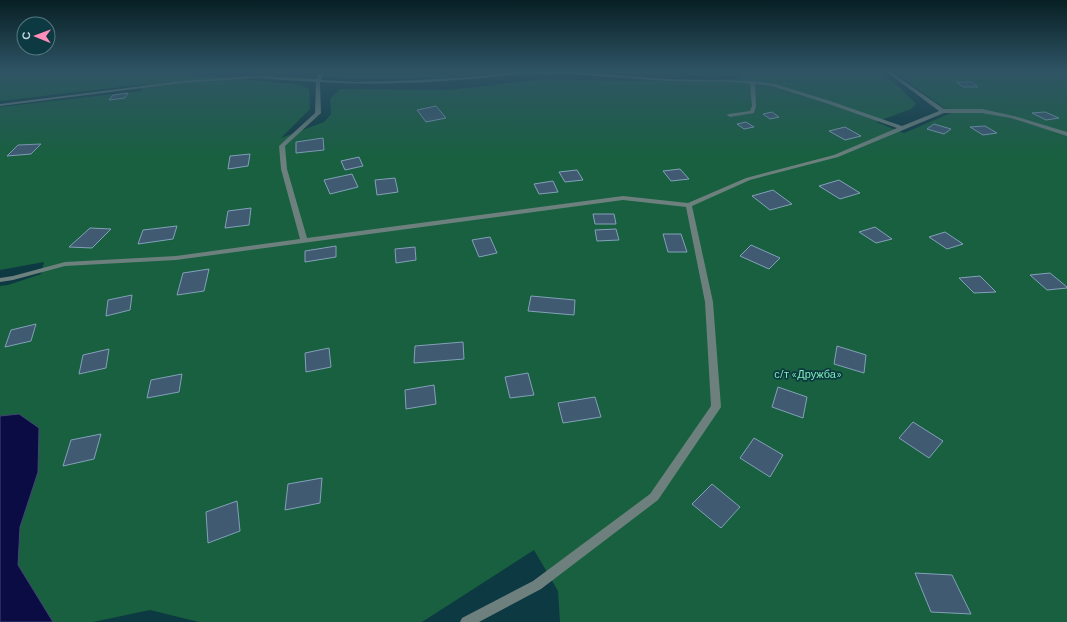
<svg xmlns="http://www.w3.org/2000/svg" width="1067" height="622" viewBox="0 0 1067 622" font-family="Barlow,sans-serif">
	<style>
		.green { fill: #18603f }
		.water { fill: #0b0c44; stroke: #424972 }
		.building { fill: #3f5a71; stroke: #83a1b9 }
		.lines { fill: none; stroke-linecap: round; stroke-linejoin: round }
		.minor { fill: #6d807e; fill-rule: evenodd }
		.labels { text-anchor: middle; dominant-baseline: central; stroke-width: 3.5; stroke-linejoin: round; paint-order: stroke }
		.park-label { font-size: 11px; fill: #7feeb4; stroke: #0d3942 }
	</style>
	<rect width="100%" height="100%" fill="#0d3942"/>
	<path class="green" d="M 0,72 L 175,72 L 299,85 L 309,89 L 310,109 L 281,138 L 324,122 L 331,114 L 330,99 L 340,89 L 450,90 L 545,79 L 629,81 L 743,79 L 735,76 L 592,72 L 879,72 L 900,88 L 916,104 L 911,109 L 876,122 L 904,133 L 951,113 L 894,72 L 1067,72 L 1067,622 L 560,622 L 558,591 L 534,550 L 422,622 L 199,622 L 150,610 L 93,622 L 53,622 L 18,565 L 20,527 L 38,472 L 19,414 L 0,416 L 0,286 L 8,285 L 41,274 L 44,262 L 0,270 L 0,107 L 141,91 L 146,84 L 0,101 Z
		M 326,72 L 515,72 C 452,77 388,81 325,77 Z"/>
	<path class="water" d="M 19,414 L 39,428 L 38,472 L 20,527 L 18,565 L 53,622 L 0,622 L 0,416 Z"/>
	<path class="building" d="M 956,82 L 971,82 L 978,87 L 963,87 Z
		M 128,93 L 125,98 L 109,100 L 113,95 Z
		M 436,106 L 446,118 L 426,122 L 417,110 Z
		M 772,112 L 779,117 L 770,119 L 763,114 Z
		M 1045,112 L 1059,118 L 1046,120 L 1032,113 Z
		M 746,122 L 754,127 L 744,129 L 737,124 Z
		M 934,124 L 951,129 L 944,134 L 927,129 Z
		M 985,126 L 997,133 L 983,135 L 970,127 Z
		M 845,127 L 861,136 L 845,140 L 829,131 Z
		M 323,138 L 324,150 L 296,153 L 296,142 Z
		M 41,144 L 31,154 L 7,156 L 18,145 Z
		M 250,154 L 248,166 L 228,169 L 230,156 Z
		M 359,157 L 363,166 L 345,170 L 341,161 Z
		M 680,169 L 689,179 L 671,181 L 663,171 Z
		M 577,170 L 583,180 L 565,182 L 559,172 Z
		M 352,174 L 358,187 L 330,194 L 324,180 Z
		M 395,178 L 398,192 L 377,195 L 375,180 Z
		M 839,180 L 860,193 L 840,199 L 819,186 Z
		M 553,181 L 558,192 L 539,194 L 534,184 Z
		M 773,190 L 792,204 L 770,210 L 752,196 Z
		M 251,208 L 249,225 L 225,228 L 228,211 Z
		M 593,214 L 614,214 L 616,224 L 595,224 Z
		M 177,226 L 173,239 L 138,244 L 143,230 Z
		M 875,227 L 892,239 L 876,243 L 859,232 Z
		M 90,228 L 111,229 L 92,248 L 69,247 Z
		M 616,229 L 619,240 L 597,241 L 595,230 Z
		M 945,232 L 963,244 L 947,249 L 929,237 Z
		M 663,234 L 681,234 L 687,252 L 668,252 Z
		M 490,237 L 497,253 L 479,257 L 472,240 Z
		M 751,245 L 780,258 L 769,269 L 740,256 Z
		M 336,246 L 336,257 L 305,262 L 305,251 Z
		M 415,247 L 416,260 L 396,263 L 395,249 Z
		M 209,269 L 204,291 L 177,295 L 183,273 Z
		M 1050,273 L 1067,287 L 1067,288 L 1047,290 L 1030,275 Z
		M 980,276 L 996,292 L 974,293 L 959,278 Z
		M 132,295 L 130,310 L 106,316 L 108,300 Z
		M 531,296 L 575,300 L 574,315 L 528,311 Z
		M 36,324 L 31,341 L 5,347 L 11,330 Z
		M 463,342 L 464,359 L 414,363 L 415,346 Z
		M 837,346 L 866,355 L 864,373 L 834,364 Z
		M 329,348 L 331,367 L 306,372 L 305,353 Z
		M 109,349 L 106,368 L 79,374 L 83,355 Z
		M 528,373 L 534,395 L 510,398 L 505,377 Z
		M 182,374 L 179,392 L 147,398 L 151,380 Z
		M 434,385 L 436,404 L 406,409 L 405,390 Z
		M 778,387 L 807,397 L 803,418 L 772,407 Z
		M 595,397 L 601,417 L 563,423 L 558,403 Z
		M 913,422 L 943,441 L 929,458 L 899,438 Z
		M 101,434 L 94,459 L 63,466 L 71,440 Z
		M 754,438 L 783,455 L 770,477 L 740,458 Z
		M 322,478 L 320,503 L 285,510 L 288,484 Z
		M 712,484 L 740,507 L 721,528 L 692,504 Z
		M 237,501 L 240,531 L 208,543 L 206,512 Z
		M 915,573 L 952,575 L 971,614 L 931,612 Z"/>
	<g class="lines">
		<path class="minor" d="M 320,72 L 324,72 L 321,80 L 353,82 L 397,81 L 474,77 L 517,72 L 570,72 L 668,79 L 752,81 L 775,84 L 830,101 L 902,126 L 939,111 L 887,72 L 891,72 L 944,109 L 982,109 L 1014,116 L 1067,132 L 1067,136 L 1011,118 L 982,113 L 944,113 L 838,157 L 750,180 L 692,206 L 713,302 L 721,407 L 719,410 L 658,500 L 541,589 L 479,622 L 460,622 L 462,618 L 533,581 L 650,494 L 711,406 L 705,302 L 686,207 L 623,200 L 176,260 L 65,266 L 13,280 L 0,282 L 0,278 L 13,276 L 65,262 L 176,256 L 300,239 L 281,169 L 279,146 L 315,113 L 316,82 L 256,78 L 182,83 L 0,106 L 0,104 L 182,81 L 256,76 L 316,79 ZM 517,74 L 570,74 L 668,81 L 735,82 L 750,84 L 752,106 L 750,111 L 728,114 L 727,115 L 730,117 L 754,113 L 756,106 L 755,84 L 772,86 L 826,103 L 897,128 L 834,155 L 746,178 L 688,203 L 623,196 L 307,238 L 287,169 L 285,146 L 321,113 L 320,82 C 386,86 452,82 517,74 Z"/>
	</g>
	<linearGradient id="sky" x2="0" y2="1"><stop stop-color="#071f24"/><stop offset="0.45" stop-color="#2f5465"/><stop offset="1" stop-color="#2f5465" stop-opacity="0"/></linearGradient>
	<rect width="1067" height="159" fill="url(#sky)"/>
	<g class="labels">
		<g class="park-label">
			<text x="808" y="373">с/т «Дружба»</text>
		</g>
	</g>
	<g transform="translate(36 36) rotate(271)"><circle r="19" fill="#0d3942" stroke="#557880"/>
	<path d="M0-3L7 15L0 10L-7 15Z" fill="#ff8eba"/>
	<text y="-6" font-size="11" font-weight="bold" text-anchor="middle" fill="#c2d7dd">С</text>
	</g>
</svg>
